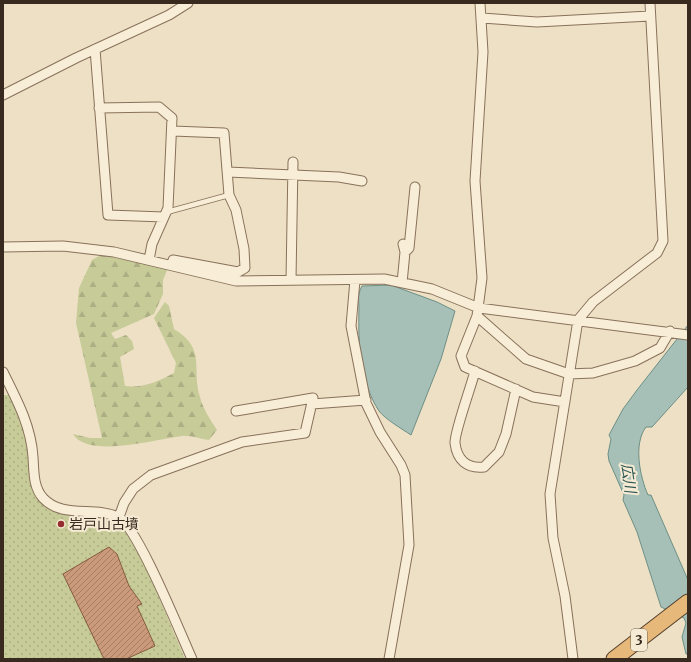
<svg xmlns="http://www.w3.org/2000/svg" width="691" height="662" viewBox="0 0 691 662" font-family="Merriweather,'Noto Sans JP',serif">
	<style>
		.grass { fill: url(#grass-dots) }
		.forest { fill: url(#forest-firs) }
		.water { fill: #a6c0b8; stroke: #6d8f85 }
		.building { fill: url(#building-hatch); stroke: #865b41 }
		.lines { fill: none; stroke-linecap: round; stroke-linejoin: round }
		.service-casing { stroke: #88715b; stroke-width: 6 }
		.minor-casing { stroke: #88715b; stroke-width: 11 }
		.trunk-casing { stroke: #55402f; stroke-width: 17 }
		.service { stroke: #f8edd7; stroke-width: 4.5 }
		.minor { stroke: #f8edd7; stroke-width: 9 }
		.trunk { stroke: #e6b879; stroke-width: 15 }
		.poi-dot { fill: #952c2f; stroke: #f5ead3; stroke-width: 1.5 }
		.labels { text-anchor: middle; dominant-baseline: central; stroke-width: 4; stroke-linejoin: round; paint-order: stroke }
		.shield { fill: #f5ead3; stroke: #716454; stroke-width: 1 }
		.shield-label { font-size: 13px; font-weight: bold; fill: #382a1e }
		.poi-label { font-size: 14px; fill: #382a1e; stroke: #f5ead3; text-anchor: start }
		.water-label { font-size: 15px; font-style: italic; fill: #2e5754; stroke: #f5ead3 }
	</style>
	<defs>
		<pattern id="grass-dots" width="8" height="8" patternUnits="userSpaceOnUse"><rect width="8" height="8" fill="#c7cb98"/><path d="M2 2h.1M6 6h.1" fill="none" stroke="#acae83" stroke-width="1.8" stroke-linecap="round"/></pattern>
		<pattern id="forest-firs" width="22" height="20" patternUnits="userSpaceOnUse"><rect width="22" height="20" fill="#c7cb98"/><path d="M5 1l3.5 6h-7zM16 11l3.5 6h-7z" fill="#acae83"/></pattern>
		<pattern id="building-hatch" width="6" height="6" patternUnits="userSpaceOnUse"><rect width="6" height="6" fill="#cb9a7a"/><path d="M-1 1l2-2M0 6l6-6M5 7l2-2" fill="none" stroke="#a67e63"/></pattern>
	</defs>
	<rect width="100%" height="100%" fill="#ede0c4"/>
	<path class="grass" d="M 3,395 L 9,395 L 26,432 L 32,489 L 36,498 L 53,511 L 92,519 L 116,521 L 124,527 L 145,564 L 185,659 L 3,659 Z"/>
	<path class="forest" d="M 101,255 L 168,268 L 163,280 L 163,294 L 154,314 L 111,333 L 115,339 L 126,335 L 132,341 L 134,349 L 120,357 L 125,386 C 143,388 157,382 174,373 L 176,363 L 154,318 L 165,302 L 169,306 L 174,329 C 207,349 191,368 200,397 C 203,409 210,419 217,430 L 209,440 C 200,439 190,435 182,436 C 157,439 88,459 73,434 L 90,438 L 102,438 L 76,323 L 79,288 L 92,260 Z"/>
	<path class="water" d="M 391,285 L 437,302 L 455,311 L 441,359 L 411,435 C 402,429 385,419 379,411 C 360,382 358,343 359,310 C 359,300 357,295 362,286 Z
		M 688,325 L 688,387 L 652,427 L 646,427 C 633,444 640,477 648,495 L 651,495 L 688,580 L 688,654 L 686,654 L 682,637 L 686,623 L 684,618 L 661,607 L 637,532 L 623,500 L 624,495 L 609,461 L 608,454 L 611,439 L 609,435 L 623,409 L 637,390 Z"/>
	<path class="building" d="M 109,547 L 117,554 L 129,586 L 142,604 L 137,606 L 155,646 L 126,659 L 104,659 L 63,574 Z"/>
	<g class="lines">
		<g class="service-casing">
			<path id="service" d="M 167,212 L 229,195"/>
		</g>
		<g class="minor-casing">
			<path id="minor" d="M 480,3 L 483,52 L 475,181 L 482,278 L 477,316 L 461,356 L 465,367 L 533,397 L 565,402
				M 482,18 L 537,22 L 650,16
				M 95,49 L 108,215 L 164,217
				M 3,95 L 76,58 L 169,15 L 188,3
				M 99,108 L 159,107 L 172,118 L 168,208 L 152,244 L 149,260
				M 173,131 L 224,133 L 229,195 L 236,210 L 244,249 L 245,268 L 238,272 L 173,260
				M 228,172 L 339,177 L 362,181
				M 3,247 L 63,246 L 114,252 L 236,281 L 384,279 L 432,289 L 479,308 L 688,335
				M 405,252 L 409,248 L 415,187
				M 291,280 L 293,162
				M 355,280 L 351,326 L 366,403 L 380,432 L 401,465 L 405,475 L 409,545 L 389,659
				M 402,283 L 405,252 L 403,244
				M 477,316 L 526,359 L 569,374 L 593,373 L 635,361 L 660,348 L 670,331
				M 475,371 C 472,384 454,433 455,443 C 457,460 467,469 484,467 L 499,452 L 506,434 L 516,389
				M 3,372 C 17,400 31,426 33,457 C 34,471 33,487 43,498 C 62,519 94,506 118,517 C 137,525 181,635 192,659
				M 312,404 L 366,400
				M 119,517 L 124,503 L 133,489 L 151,475 L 242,442 L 305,433 L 313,398 L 236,411
				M 573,659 L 565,596 L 553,538 L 550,494 L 578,320 L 593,302 L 657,253 L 663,241 L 650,3"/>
		</g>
		<g class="trunk-casing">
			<path id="trunk" d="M 614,659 L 688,602"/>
		</g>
		<use href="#service" class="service"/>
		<use href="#minor" class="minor"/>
		<use href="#trunk" class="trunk"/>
	</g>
	<circle class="poi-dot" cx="61" cy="524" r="4"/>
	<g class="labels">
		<rect class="shield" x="631" y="629" width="16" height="22" rx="3"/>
		<g class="shield-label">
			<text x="639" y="640">3</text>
		</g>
		<g class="poi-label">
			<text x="69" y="524">岩戸山古墳</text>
		</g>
		<g class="water-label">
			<text transform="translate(629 478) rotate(82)">広川</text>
		</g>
	</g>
	<rect width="691" height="662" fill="none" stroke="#382a1e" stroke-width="8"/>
</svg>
